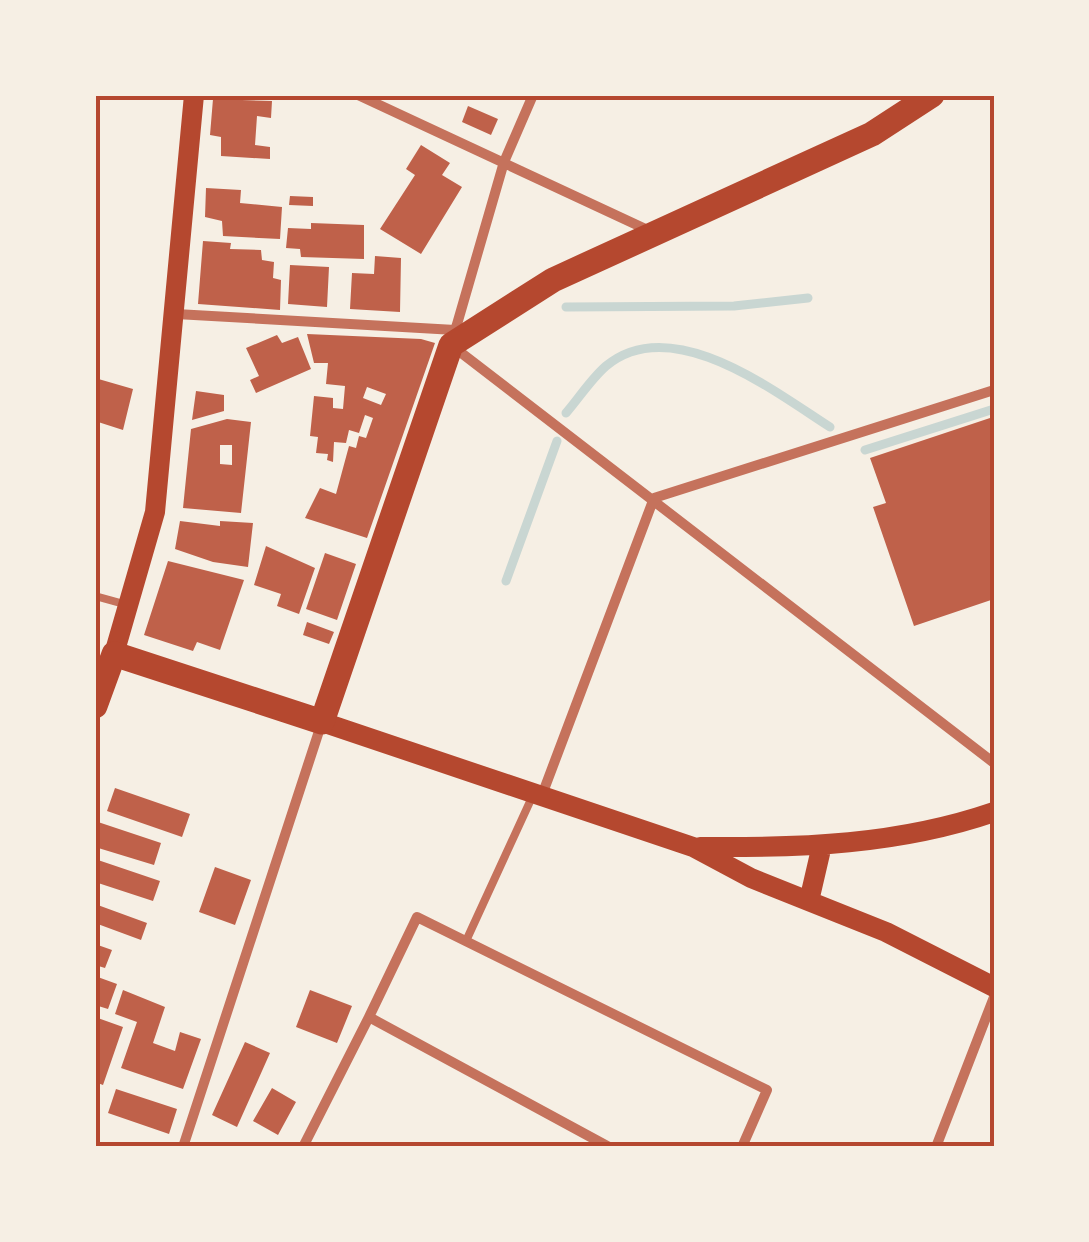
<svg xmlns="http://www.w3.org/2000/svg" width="1089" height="1242" viewBox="0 0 1089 1242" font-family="'DM Sans',sans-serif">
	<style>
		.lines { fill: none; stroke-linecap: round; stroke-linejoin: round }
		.stream { stroke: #c9d6d2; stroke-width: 9 }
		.building { fill: #bf614a; fill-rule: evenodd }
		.service { stroke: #c5725c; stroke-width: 8 }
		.minor { stroke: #c5725c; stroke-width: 10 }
		.secondary { stroke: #b5482f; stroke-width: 20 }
		.primary { stroke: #b5482f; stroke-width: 25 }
		.neatline { fill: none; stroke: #b5482f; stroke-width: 4 }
	</style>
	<rect width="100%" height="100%" fill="#f6efe4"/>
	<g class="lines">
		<path class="stream" d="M 566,307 L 734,306 L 808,298
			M 566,413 C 579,398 591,379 606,366 C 672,311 775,392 830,427
			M 865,450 L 994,409
			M 506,581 L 557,441"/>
	</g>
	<path class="building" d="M 463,95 L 516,95 L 516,99 L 463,98 Z
		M 213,99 L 272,101 L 271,118 L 257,116 L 255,145 L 270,147 L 270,159 L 221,156 L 221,137 L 210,135 Z
		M 468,106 L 498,119 L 491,135 L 462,122 Z
		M 421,145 L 450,163 L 442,175 L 462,187 L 421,254 L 380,229 L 415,175 L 406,169 Z
		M 206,188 L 241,190 L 240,203 L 282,207 L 280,239 L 223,236 L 222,221 L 205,217 Z
		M 290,196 L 313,197 L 313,206 L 289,205 Z
		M 311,223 L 364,225 L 364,259 L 301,257 L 300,249 L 286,248 L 288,228 L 311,229 Z
		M 203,241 L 231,243 L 230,249 L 261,250 L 262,260 L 274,262 L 273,278 L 281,280 L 280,310 L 198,304 Z
		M 375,256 L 401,258 L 400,312 L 350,309 L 352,273 L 374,274 Z
		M 290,265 L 329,267 L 327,307 L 288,304 Z
		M 307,334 L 421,339 L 435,343 L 367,538 L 305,518 L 320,488 L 336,494 L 349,446 L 356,448 L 359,436 L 366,438 L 373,418 L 365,415 L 359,433 L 349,430 L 346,443 L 334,442 L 333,462 L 327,460 L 328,454 L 316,453 L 318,437 L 310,436 L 314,396 L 333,398 L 333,408 L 343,409 L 345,386 L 326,384 L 328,363 L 314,363 ZM 367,387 L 386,394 L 381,405 L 363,398 Z
		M 277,335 L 282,343 L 298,337 L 311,369 L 256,393 L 250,380 L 259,376 L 246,348 Z
		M 95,378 L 133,389 L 123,430 L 95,421 Z
		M 196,391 L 224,395 L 224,411 L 192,420 Z
		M 993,417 L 994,599 L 914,626 L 873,507 L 886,503 L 870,458 Z
		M 227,419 L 251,422 L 241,513 L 183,508 L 191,429 ZM 220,445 L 232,445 L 232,465 L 220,464 Z
		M 180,521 L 220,526 L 220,521 L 253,523 L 248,567 L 213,562 L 175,549 Z
		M 266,546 L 315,568 L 299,614 L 277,606 L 281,594 L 254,585 Z
		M 325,553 L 356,564 L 337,620 L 306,609 Z
		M 168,561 L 244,580 L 220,650 L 197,642 L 193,651 L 144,635 Z
		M 307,622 L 334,632 L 329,644 L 303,635 Z
		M 115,788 L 190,814 L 182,837 L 107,811 Z
		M 95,821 L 161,843 L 154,865 L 95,847 Z
		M 95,859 L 160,881 L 153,901 L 95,882 Z
		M 215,867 L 251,880 L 235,925 L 199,912 Z
		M 95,904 L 147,923 L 141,940 L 95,923 Z
		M 95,944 L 112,950 L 105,968 L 95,965 Z
		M 95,976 L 117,984 L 108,1009 L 95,1005 Z
		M 123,990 L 165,1007 L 153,1043 L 175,1051 L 180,1032 L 201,1039 L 183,1089 L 121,1068 L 137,1022 L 115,1014 Z
		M 310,990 L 352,1006 L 337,1043 L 296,1027 Z
		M 95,1017 L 123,1027 L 103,1085 L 95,1082 Z
		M 245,1042 L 270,1053 L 237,1127 L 212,1115 Z
		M 272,1088 L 296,1102 L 278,1135 L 253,1121 Z
		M 116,1089 L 177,1109 L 169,1134 L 108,1113 Z"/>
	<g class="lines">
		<path class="service" d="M 95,596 L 124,604
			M 466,941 L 533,795"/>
		<path class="minor" d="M 358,95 L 652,232
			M 533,95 L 504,162 L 451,345 L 994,763
			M 176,314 L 455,330
			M 654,498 L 994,390
			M 542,795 L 654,498
			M 369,1017 L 417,917 L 767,1090 L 742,1147
			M 183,1147 L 321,725
			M 303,1147 L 369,1017 L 609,1147
			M 936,1147 L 994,997"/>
		<path class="secondary" d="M 114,654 L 155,512 L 194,95
			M 322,722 L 693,847 L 751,878 L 886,932 L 994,987
			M 700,847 C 801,848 898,845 994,812
			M 809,901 L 822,845"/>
		<path class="primary" d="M 95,706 L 114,654 L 322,722 L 451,345 L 553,280 L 872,134 L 932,95"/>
	</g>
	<rect width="1089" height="1242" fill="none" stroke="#f6efe4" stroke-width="195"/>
	<rect x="98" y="98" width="894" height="1046" class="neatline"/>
</svg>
